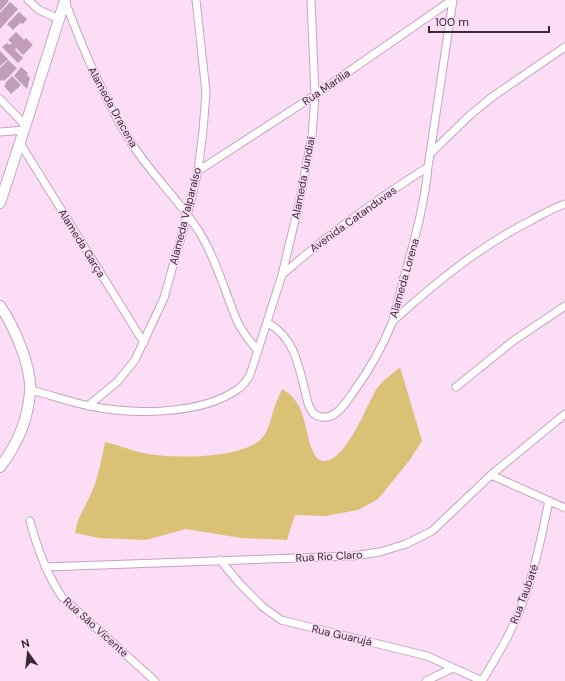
<svg xmlns="http://www.w3.org/2000/svg" width="565" height="681" viewBox="0 0 565 681" font-family="'DM Sans',sans-serif">
	<style>
		.green { fill: #dac175 }
		.building { fill: #c09dba }
		.lines { fill: none; stroke-linecap: round; stroke-linejoin: round }
		.street-casing { stroke: #c7a3c1; stroke-width: 9 }
		.secondary-casing { stroke: #c7a3c1; stroke-width: 12 }
		.street { stroke: #fff; stroke-width: 7 }
		.secondary { stroke: #fff; stroke-width: 10 }
		.labels { text-anchor: middle; dominant-baseline: central; stroke-width: 3; stroke-linejoin: round; paint-order: stroke }
		.street-label { font-size: 11px; fill: #382a36; stroke: #fbddf6 }
	</style>
	<rect width="100%" height="100%" fill="#fbddf6"/>
	<path class="green" d="M 400,367 L 422,441 L 409,461 L 378,499 L 358,510 L 325,516 L 295,515 L 287,540 L 241,538 L 186,529 L 146,540 L 99,538 L 75,533 C 78,516 83,511 90,496 C 97,482 102,458 105,442 C 118,445 130,450 143,453 C 171,459 238,459 260,440 C 269,432 270,420 274,409 C 276,402 279,396 282,389 C 308,404 303,429 313,452 C 316,457 318,461 324,461 C 346,461 366,407 376,390 C 380,382 394,373 400,367 Z"/>
	<path class="building" d="M 0,0 L 8,0 L 9,1 L 0,11 Z
		M 10,2 L 18,9 L 0,29 L 0,13 Z
		M 19,12 L 27,19 L 23,24 L 20,23 L 13,30 L 7,24 Z
		M 16,32 L 24,40 L 26,38 L 33,45 L 23,55 L 16,48 L 15,50 L 23,58 L 18,63 L 2,47 L 7,43 L 10,45 L 12,43 L 8,40 Z
		M 0,51 L 8,59 L 0,66 Z
		M 8,60 L 17,68 L 4,81 L 3,80 L 1,81 L 0,80 L 0,68 Z
		M 21,67 L 28,73 L 27,75 L 30,78 L 27,89 L 14,76 Z
		M 12,76 L 21,85 L 11,94 L 4,86 L 6,84 L 5,83 Z"/>
	<g class="lines">
		<g class="street-casing">
			<path id="street" d="M 28,0 L 39,10 L 59,19
				M 65,1 C 83,50 104,99 132,144 C 152,175 180,201 200,233 C 217,261 225,293 238,323 C 243,333 250,341 257,350
				M 0,99 L 26,126
				M 0,132 L 24,130
				M 20,143 L 144,343
				M 431,153 L 469,116 L 492,97 L 565,47
				M 198,171 L 315,95 L 452,0
				M 282,275 C 328,234 376,200 428,167
				M 393,321 C 435,283 480,246 532,220 C 543,214 553,208 565,204
				M 268,323 C 295,338 299,367 306,395 C 307,400 310,410 314,414 C 331,425 344,406 352,394 C 368,372 382,348 392,323 C 398,305 401,285 407,267 C 416,234 425,201 428,167 L 453,0
				M 456,387 L 513,341 L 565,306
				M 31,390 C 51,395 70,402 90,406 C 133,415 202,415 238,389 C 243,386 247,380 250,375 L 282,275 L 300,199 L 312,136 L 315,95 L 311,0
				M 88,406 L 118,381 L 135,360 L 164,298 L 187,216 L 198,171 L 203,131 L 206,92 L 196,0
				M 491,475 L 565,508
				M 30,521 C 37,548 46,573 62,597 L 155,681
				M 220,560 L 240,584 L 263,607 L 281,620 L 427,656 L 482,681
				M 45,567 L 353,556 L 380,552 L 406,544 L 432,531 L 491,475 L 565,414
				M 426,681 L 453,668
				M 482,681 C 499,653 516,625 526,593 C 537,563 542,532 549,501"/>
		</g>
		<g class="secondary-casing">
			<path id="secondary" d="M 0,203 L 24,130 L 65,0
				M 0,306 C 14,326 32,367 30,392 C 28,419 17,445 0,467"/>
		</g>
		<use href="#street" class="street"/>
		<use href="#secondary" class="secondary"/>
	</g>
	<g class="labels">
		<g class="street-label">
			<text transform="translate(326 87) rotate(-34)">Rua Marilia</text>
			<text transform="translate(113 107) rotate(61)">Alameda Dracena</text>
			<text transform="translate(303 178) rotate(-79)">Alameda Jundiaí</text>
			<text transform="translate(185 216) rotate(-76)">Alameda Valparaíso</text>
			<text transform="translate(353 219) rotate(-36)">Avenida Catanduvas</text>
			<text transform="translate(82 243) rotate(58)">Alameda Garça</text>
			<text transform="translate(404 278) rotate(-74)">Alameda Lorena</text>
			<text transform="translate(329 556) rotate(-3)">Rua Rio Claro</text>
			<text transform="translate(524 594) rotate(-70)">Rua Taubaté</text>
			<text transform="translate(96 627) rotate(42)">Rua São Vicente</text>
			<text transform="translate(342 635) rotate(13)">Rua Guarujá</text>
		</g>
	</g>
	<g transform="translate(28 653) rotate(345)" stroke="#fbddf6" stroke-width="3" paint-order="stroke">
	<path d="M0-3L7 15L0 10L-7 15Z" fill="#382a36"/>
	<text y="-6" font-size="11" font-weight="bold" text-anchor="middle" fill="#382a36">N</text>
	</g>
	<path d="M429 26v6h120v-6" fill="none" stroke="#382a36" stroke-width="2"/>
	<text x="435" y="26" font-size="12" fill="#382a36" stroke="#fbddf6" stroke-width="3" paint-order="stroke">100 m</text>
</svg>
